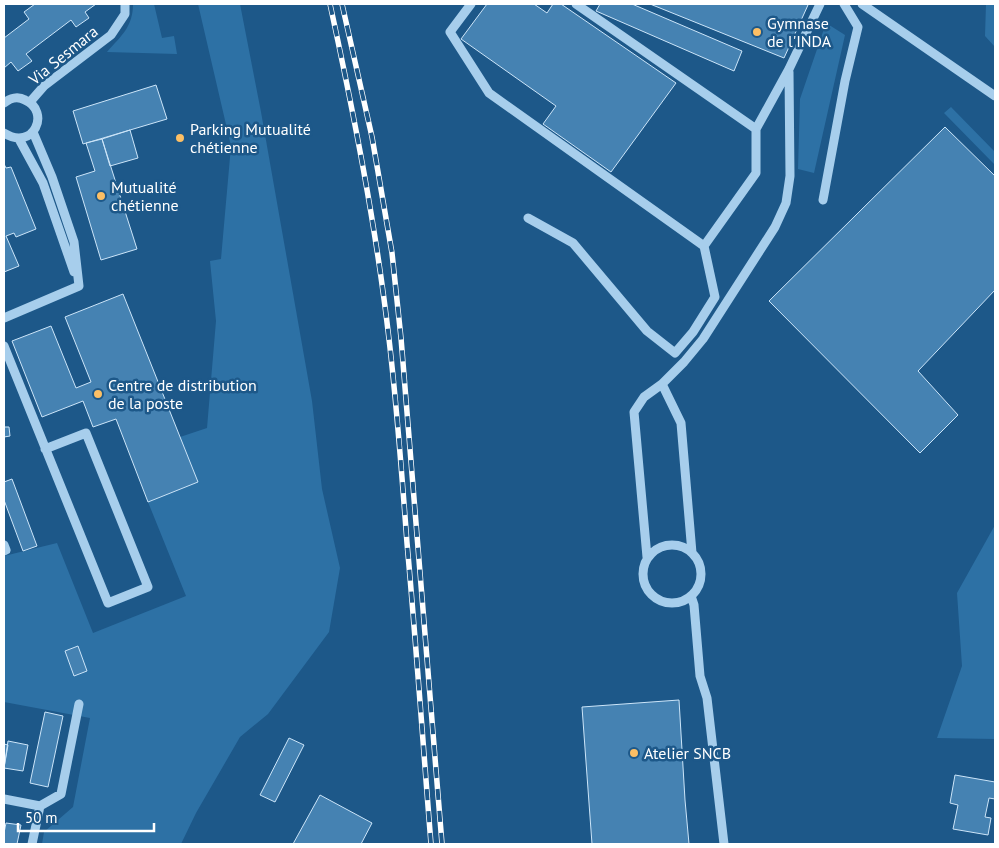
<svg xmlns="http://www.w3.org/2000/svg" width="999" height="848" viewBox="0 0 999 848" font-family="'PT Sans',sans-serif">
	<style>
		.green { fill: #2d71a5 }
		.building { fill: #4582b2; stroke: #cce5f9 }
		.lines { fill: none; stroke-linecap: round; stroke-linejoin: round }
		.minor { stroke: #a7ceec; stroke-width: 9 }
		.rail-casing { stroke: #fff; stroke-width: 5.5 }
		.rail { stroke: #1d5889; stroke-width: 4; stroke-dasharray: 11; stroke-linecap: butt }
		.poi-dot { fill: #fcbf65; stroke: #1d5889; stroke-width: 2 }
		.labels { text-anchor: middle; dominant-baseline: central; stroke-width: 5; stroke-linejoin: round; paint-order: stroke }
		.poi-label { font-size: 16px; fill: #fff; stroke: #1d5889; text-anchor: start }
		.street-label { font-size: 16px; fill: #fff; stroke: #1d5889 }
	</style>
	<rect width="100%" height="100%" fill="#1d5889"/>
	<path class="green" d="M 133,4 L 154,4 L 162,38 L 174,36 L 177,54 L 107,52 C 121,36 133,27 133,4 Z
		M 198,4 L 240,4 L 261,112 L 312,401 L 322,489 L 340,568 L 329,632 L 268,714 L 240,737 L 196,813 L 181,844 L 42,844 L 44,832 L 73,807 L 90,718 L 4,702 L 4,556 L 57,543 L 93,633 L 186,596 L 148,502 L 198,482 L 180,437 L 207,428 L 216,321 L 210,261 L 221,259 L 231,146 Z
		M 986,4 L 995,4 L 995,47 L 985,36 Z
		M 826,23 L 845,35 L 814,173 L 798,169 L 800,99 Z
		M 951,107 L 995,152 L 995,165 L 944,113 Z
		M 995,525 L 995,739 L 937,738 L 962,666 L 957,593 Z"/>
	<path class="building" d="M 35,4 L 44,4 L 45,5 L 46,4 L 96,4 L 85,12 L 89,18 L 76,27 L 71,20 L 26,54 L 32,61 L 18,71 L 11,62 L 4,68 L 4,38 L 29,19 L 24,12 Z
		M 487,4 L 534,4 L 547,13 L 553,4 L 561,4 L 676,83 L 611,172 L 543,124 L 556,106 L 461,39 Z
		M 600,4 L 632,4 L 742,51 L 734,71 L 596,11 Z
		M 650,4 L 806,4 L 808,5 L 784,58 Z
		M 156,85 L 167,119 L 83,144 L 73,111 Z
		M 945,127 L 995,176 L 995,290 L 918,371 L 958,415 L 920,453 L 769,301 Z
		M 130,130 L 138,158 L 110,166 L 102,139 Z
		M 102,139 L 137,249 L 101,260 L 76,177 L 95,171 L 86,143 Z
		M 4,164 L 6,168 L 11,167 L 36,229 L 16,237 L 14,233 L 6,236 L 19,266 L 4,272 Z
		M 123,294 L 198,482 L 148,502 L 116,419 L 93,427 L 83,401 L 42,417 L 12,341 L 51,326 L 76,388 L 91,382 L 65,317 Z
		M 4,427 L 9,427 L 10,436 L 4,437 Z
		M 12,479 L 37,546 L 23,551 L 4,500 L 4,482 Z
		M 78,646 L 87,671 L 74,676 L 65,651 Z
		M 679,700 L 685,800 L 689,844 L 592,844 L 582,707 Z
		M 45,712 L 63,716 L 48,787 L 30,783 Z
		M 289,738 L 304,745 L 275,802 L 260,795 Z
		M 8,741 L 28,745 L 23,771 L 4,768 Z
		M 4,744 L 8,745 L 4,768 Z
		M 955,775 L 995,782 L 995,799 L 989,798 L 985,817 L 991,818 L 988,835 L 953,829 L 958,805 L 950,803 Z
		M 320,795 L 372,823 L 361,844 L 293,844 Z
		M 6,823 L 21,825 L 17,844 L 4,844 L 4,833 Z"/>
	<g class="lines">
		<path class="minor" d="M 471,4 L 450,32 L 489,93 L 704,246 L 756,173 L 756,129 L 789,69 L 820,4
			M 576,4 L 756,129
			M 862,4 L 995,96
			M 30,102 L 44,86 L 111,35 L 125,14 L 125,4
			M 4,103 C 10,98 18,96 25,100 C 51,111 34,152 4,133
			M 33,132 L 52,177 L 74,242 L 79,286
			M 19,139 L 43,183 L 74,272
			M 823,200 L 845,81 L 858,27 L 844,4
			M 528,218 L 573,243 L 647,331 L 675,353 L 693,332 L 715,297 L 704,246
			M 4,318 L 79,286
			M 4,346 L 108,603 L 148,587 L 86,433 L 45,449
			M 662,384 L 681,423 L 692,553
			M 4,545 L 6,550 L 4,551
			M643 574a29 29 0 1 1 58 0a29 29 0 1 1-58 0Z
			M 647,557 L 634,412 L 644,397 L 662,384 L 684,362 L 703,339 L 775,227 L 786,203 L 790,176 L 789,72
			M 691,596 L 694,605 L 700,676 L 707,698 L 724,844
			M 4,799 L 40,806
			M 32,844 L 40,806 L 61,794 L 79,704"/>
		<g class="rail-casing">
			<path id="rail" d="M 330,4 C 354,115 376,226 389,339 C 397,407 402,475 407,543 C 416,643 423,744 431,844
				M 342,4 L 372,137 L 392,253 L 401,338 L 442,844"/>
		</g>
		<use href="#rail" class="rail"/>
	</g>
	<g class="poi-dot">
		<circle cx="757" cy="32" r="5"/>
		<circle cx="180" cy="138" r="5"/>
		<circle cx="101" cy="196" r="5"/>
		<circle cx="98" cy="394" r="5"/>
		<circle cx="634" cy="753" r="5"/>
	</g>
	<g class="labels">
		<g class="poi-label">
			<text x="767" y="23">Gymnase<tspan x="767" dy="18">de l'INDA</tspan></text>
			<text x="190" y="129">Parking Mutualité<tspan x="190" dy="18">chétienne</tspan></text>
			<text x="111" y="187">Mutualité<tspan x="111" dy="18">chétienne</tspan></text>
			<text x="108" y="385">Centre de distribution<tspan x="108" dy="18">de la poste</tspan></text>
			<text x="644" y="753">Atelier SNCB</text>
		</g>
		<g class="street-label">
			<text transform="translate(63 55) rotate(-39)">Via Sesmara</text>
		</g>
	</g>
	<rect width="999" height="848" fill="none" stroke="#ffffff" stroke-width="10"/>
	<path d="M18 823v8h136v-8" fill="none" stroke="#ffffff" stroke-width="2.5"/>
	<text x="25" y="823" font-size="15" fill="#ffffff" stroke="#1d5889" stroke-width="4" paint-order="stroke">50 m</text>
</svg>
